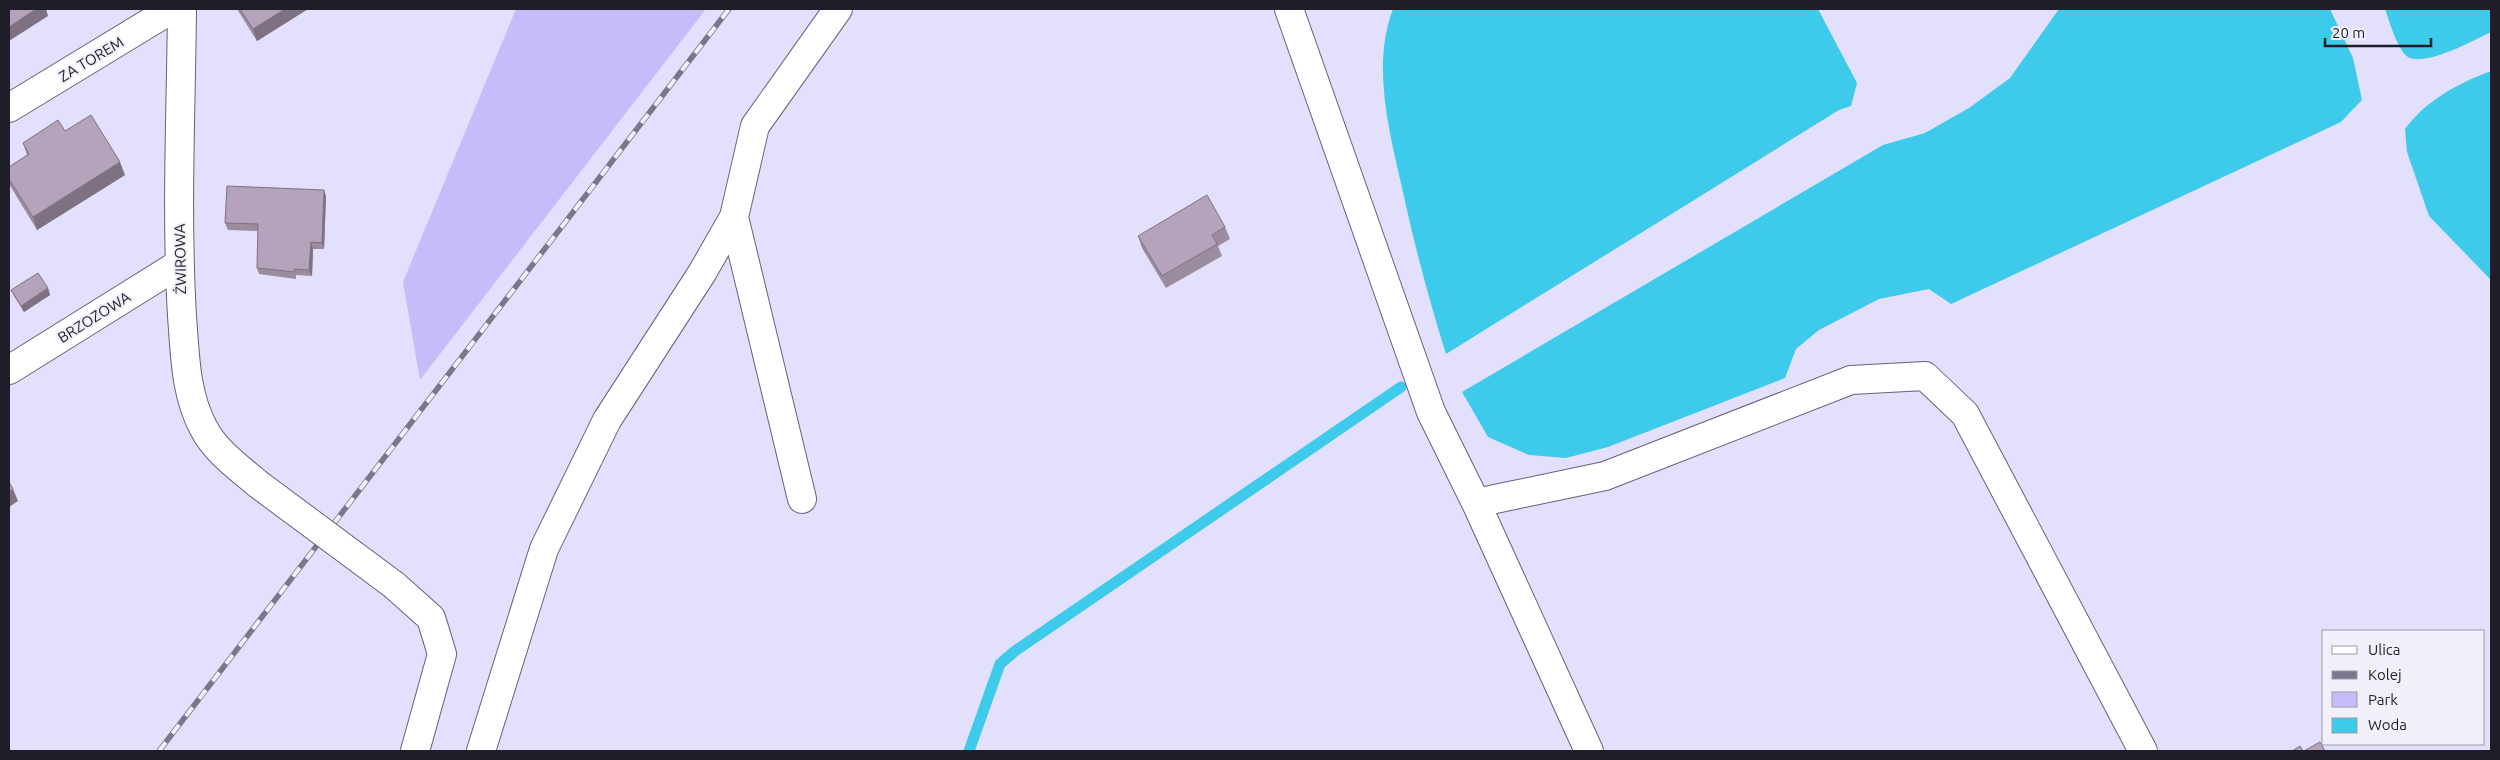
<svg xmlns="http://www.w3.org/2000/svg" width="2500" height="760" viewBox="0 0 2500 760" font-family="Ubuntu,sans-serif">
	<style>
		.green { fill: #c5bdf9 }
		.water { fill: #3ecaeb }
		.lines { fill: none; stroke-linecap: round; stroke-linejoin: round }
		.stream { stroke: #3ecaeb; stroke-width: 11 }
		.street-casing { stroke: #65627a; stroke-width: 30 }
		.street { stroke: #fff; stroke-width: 28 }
		.rail-casing { stroke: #79778a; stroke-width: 5.5 }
		.rail { stroke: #f0effa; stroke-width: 4; stroke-dasharray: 11; stroke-linecap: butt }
		.street-bridge-casing { stroke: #65627a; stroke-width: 30; stroke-linecap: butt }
		.street-bridge { stroke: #fff; stroke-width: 28 }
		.wall { fill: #9b8ca0 }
		.shaded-wall { fill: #7e7282 }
		.building { fill: #b4a3ba; stroke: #7e7282 }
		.labels { text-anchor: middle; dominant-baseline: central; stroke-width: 4; stroke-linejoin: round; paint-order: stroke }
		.street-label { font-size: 15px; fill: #1f1e28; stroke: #f0effa }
	</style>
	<rect width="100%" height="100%" fill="#e2e0fc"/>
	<path class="green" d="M 516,9 L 706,9 L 420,380 L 403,282 Z"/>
	<path class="water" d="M 1393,9 L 1818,9 L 1857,83 L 1851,106 L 1839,110 L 1446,354 C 1429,299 1415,248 1403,192 C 1390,134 1371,67 1393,9 Z
		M 2059,9 L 2330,9 L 2353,58 L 2362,100 L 2341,122 L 1951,304 L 1929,289 L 1879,299 L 1819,330 L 1796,349 L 1785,378 L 1608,447 L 1566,458 L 1529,455 L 1488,437 L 1462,392 L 1883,145 L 1925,133 L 1969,108 L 2010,78 Z
		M 2385,9 L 2491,9 L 2491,32 C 2475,40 2425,67 2408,57 C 2398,51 2389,20 2385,9 Z
		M 2491,71 L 2491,280 L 2429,216 L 2407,152 L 2405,129 C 2428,99 2457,84 2491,71 Z"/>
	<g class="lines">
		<path class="stream" d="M 969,751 L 1000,664 L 1015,651 L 1401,387"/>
		<g class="street-casing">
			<path id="street" d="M 182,9 C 181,111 176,214 182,316 C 185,353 185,393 203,427 C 215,451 238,467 258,484
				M 1289,9 L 1431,412 L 1476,503 L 1589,751
				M 9,108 L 172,9
				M 9,370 L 179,264
				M 802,499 L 734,217 L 755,126 L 838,9
				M 1476,503 L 1605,476 L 1851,380 L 1925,376 L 1965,414 L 2143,751
				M 394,585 L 431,618 L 442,654 L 415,751
				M 481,751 L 544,549 L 607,420 L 702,273 L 734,217"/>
		</g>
		<use href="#street" class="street"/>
		<g class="rail-casing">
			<path id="rail" d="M 159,751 L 729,9"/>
		</g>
		<use href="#rail" class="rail"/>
		<g class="street-bridge-casing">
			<path id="street-bridge" d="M 258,484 L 394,585"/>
		</g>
		<use href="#street-bridge" class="street-bridge"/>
	</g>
	<path class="wall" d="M 237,9 L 308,9 L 257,41 Z
		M 65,131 L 125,175 L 37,230 L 9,184 L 9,167 L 27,155 L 23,143 Z
		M 326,196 L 324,249 L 313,249 L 312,276 L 296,275 L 296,279 L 259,274 L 257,268 L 258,231 L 228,230 L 225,223 Z
		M 1225,227 L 1230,239 L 1218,246 L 1222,256 L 1166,288 L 1142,248 L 1138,236 Z
		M 48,288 L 50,295 L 24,312 L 14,296 L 11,290 Z"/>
	<path class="shaded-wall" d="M 36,9 L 46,9 L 48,16 L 9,41 L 9,27 Z
		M 285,9 L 308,9 L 257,41 L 253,29 Z
		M 120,162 L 125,175 L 37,230 L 33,217 Z
		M 324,190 L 326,196 L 324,249 L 322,243 Z
		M 311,242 L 313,249 L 312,276 L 309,270 Z
		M 48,288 L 50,295 L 24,312 L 21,306 Z
		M 13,489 L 18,501 L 9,507 L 9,492 Z"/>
	<path class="building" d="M 9,9 L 36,9 L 9,27 Z
		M 240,9 L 285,9 L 253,29 Z
		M 91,115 L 120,162 L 33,217 L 9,179 L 9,167 L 29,154 L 23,143 L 58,120 L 65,131 Z
		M 227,186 L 324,190 L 322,243 L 311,242 L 309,270 L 294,269 L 294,272 L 257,268 L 258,224 L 225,223 Z
		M 1207,195 L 1225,227 L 1212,235 L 1217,244 L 1162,276 L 1138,236 Z
		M 38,273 L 48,288 L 21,306 L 11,290 Z
		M 9,482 L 13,489 L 9,492 Z
		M 2320,742 L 2325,751 L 2304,751 Z
		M 2300,746 L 2303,751 L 2292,751 Z"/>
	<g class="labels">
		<g class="street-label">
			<text transform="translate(91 59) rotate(-31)">ZA TOREM</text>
			<text transform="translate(180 259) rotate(-91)">ŻWIROWA</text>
			<text transform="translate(94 317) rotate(-32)">BRZOZOWA</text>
		</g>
	</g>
	<rect width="2500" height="760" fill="none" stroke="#1f1e28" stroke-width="20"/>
	<rect x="2322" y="630" width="162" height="115" fill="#f0effa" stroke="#9c9ba6"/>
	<rect x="2332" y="646" width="25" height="8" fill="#ffffff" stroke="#9c9ba6"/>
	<text x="2368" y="655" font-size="15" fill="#1f1e28">Ulica</text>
	<rect x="2332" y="671" width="25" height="8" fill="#79778a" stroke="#9c9ba6"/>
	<text x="2368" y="680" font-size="15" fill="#1f1e28">Kolej</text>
	<rect x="2332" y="692" width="25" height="15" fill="#c5bdf9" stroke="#9c9ba6"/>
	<text x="2368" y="705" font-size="15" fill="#1f1e28">Park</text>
	<rect x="2332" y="718" width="25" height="15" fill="#3ecaeb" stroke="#9c9ba6"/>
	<text x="2368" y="730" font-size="15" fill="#1f1e28">Woda</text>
	<path d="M2325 38v8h106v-8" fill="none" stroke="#1f1e28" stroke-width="2.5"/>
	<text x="2332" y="38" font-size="15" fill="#1f1e28" stroke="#f0effa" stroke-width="4" paint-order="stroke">20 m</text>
</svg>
